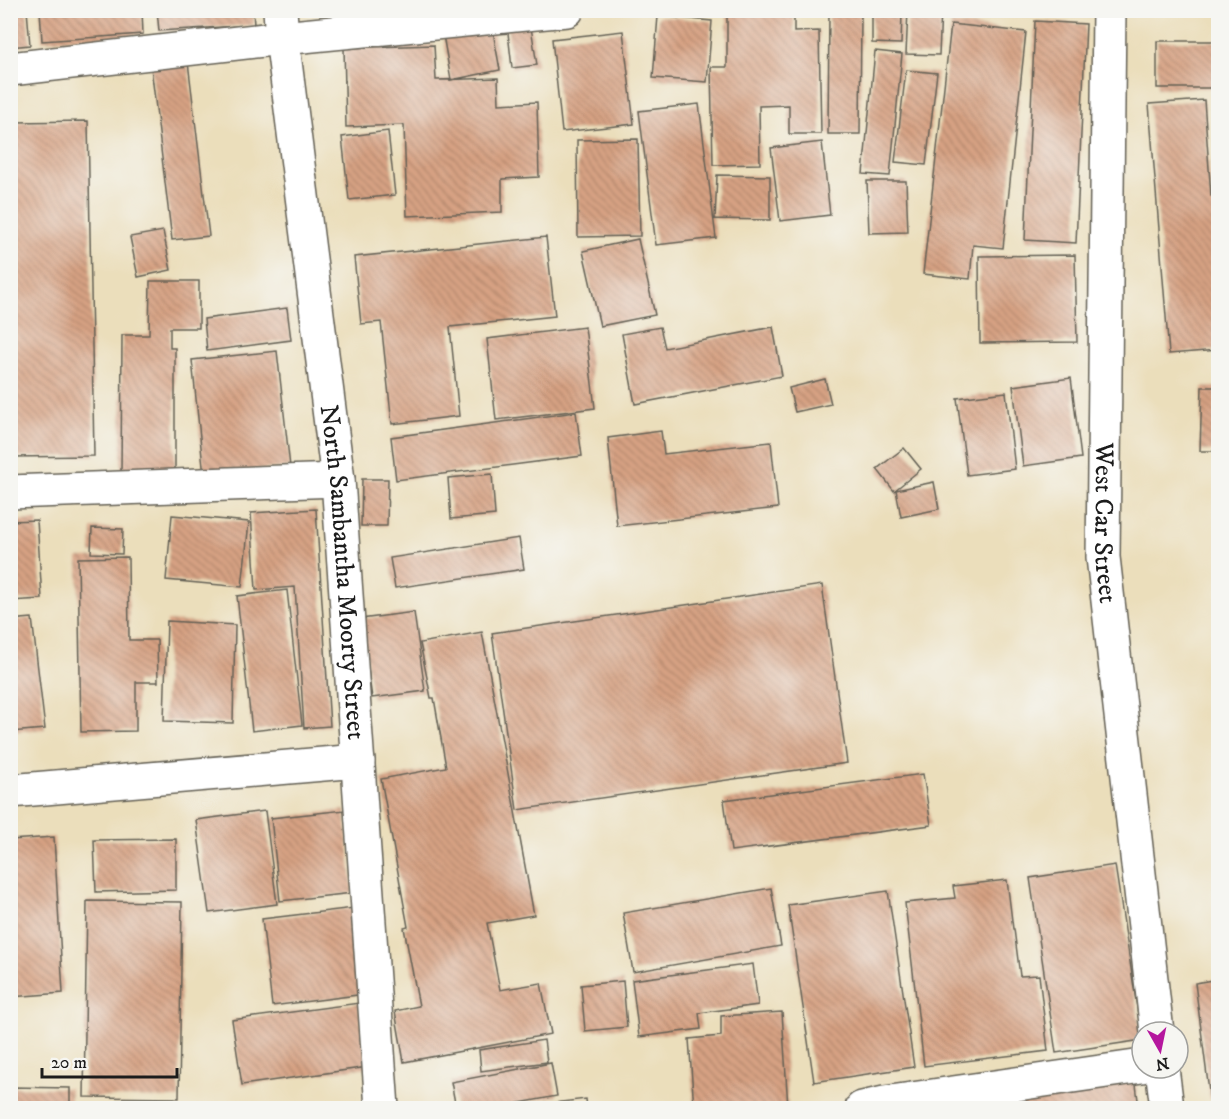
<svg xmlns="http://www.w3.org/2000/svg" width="1229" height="1119" viewBox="0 0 1229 1119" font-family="'IM FELL DW Pica',serif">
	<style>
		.building { fill: url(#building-back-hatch) }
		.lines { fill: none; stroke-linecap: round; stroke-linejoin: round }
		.minor-casing { stroke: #646054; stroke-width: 36 }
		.major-casing { stroke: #646054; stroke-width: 36 }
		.minor { stroke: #fff; stroke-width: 33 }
		.major { stroke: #fff; stroke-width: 33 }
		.labels { text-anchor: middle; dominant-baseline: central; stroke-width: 4.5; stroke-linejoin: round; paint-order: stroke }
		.street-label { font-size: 26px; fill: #1c1c1c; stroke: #f6f6f2 }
	</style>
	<defs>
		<pattern id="building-back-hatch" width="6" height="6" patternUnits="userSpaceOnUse" patternTransform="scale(1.5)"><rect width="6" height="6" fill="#d7a283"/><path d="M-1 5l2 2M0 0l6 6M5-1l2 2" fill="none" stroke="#ae836a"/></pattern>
	</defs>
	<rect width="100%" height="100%" fill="#f6f6f2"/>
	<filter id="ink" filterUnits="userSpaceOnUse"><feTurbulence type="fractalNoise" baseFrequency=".0167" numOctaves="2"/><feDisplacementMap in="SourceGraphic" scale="12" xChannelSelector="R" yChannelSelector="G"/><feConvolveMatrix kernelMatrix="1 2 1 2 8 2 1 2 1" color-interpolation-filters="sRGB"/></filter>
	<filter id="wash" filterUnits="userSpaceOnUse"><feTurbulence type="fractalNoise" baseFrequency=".008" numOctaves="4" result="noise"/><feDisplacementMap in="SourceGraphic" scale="24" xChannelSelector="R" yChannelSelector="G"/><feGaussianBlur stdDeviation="1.35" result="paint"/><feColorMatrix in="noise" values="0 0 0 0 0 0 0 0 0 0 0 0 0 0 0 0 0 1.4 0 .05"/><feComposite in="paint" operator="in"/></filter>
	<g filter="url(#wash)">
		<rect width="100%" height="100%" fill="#ebdebb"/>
		<g id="blocks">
			<path class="building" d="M 10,10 L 27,10 L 30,45 L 10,47 Z
				M 40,10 L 142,10 L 143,34 L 42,41 Z
				M 157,10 L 253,10 L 254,25 L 159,31 Z
				M 727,10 L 794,10 L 794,32 L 819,31 L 821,134 L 789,134 L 789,105 L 759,106 L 760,164 L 713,165 L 711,67 L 727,67 Z
				M 908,10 L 941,10 L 939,55 L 906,54 Z
				M 829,11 L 861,12 L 860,134 L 828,134 Z
				M 872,13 L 902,13 L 901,44 L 872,43 Z
				M 658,16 L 712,21 L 707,82 L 653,78 Z
				M 530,21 L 537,65 L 512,68 L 507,24 Z
				M 1035,21 L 1086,24 L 1076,243 L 1025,240 Z
				M 951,24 L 1026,32 L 1003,248 L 973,245 L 970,279 L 923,274 Z
				M 492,26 L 500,70 L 451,80 L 443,35 Z
				M 623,31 L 634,124 L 562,132 L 552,39 Z
				M 1157,41 L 1218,41 L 1218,88 L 1157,88 Z
				M 434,45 L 436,80 L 498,78 L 499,104 L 537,102 L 539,177 L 502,179 L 502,212 L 407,216 L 404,125 L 346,127 L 344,48 Z
				M 875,51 L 902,54 L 890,176 L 863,174 Z
				M 188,62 L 209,236 L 172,240 L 151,67 Z
				M 906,70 L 937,73 L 926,165 L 895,162 Z
				M 1204,100 L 1211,196 L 1218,195 L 1218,295 L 1217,295 L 1218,350 L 1169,354 L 1149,104 Z
				M 699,104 L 716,238 L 656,245 L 639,111 Z
				M 88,121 L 94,456 L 10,457 L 10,146 L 13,146 L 13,122 Z
				M 388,131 L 395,195 L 349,200 L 342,137 Z
				M 638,139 L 640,236 L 578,237 L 577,140 Z
				M 822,142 L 830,215 L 780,221 L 771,148 Z
				M 717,175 L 770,176 L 770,220 L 715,219 Z
				M 867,181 L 906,181 L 908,232 L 869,233 Z
				M 163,231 L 171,270 L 138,277 L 130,237 Z
				M 546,237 L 555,316 L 450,327 L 459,416 L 392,424 L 381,322 L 361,324 L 354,257 Z
				M 638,239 L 655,315 L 600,326 L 583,251 Z
				M 1075,255 L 1077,342 L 980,343 L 979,256 Z
				M 150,281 L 199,281 L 199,328 L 170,328 L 170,348 L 175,348 L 175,476 L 121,476 L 122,335 L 149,335 Z
				M 287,308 L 291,340 L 207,351 L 204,319 Z
				M 585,327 L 595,408 L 496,420 L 487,339 Z
				M 660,327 L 665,348 L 773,327 L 782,376 L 635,404 L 622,334 Z
				M 277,351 L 290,467 L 204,476 L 192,360 Z
				M 1071,378 L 1081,458 L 1023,466 L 1013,386 Z
				M 825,379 L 831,404 L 795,412 L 789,388 Z
				M 1202,387 L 1218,387 L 1218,451 L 1200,451 Z
				M 1006,392 L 1015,469 L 967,475 L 957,398 Z
				M 576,412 L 582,456 L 396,480 L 391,437 Z
				M 661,431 L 664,454 L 771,442 L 778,508 L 617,526 L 608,438 Z
				M 904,448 L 921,469 L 894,491 L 877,469 Z
				M 492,474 L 495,515 L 451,519 L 448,478 Z
				M 362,479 L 388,479 L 387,526 L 361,526 Z
				M 934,482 L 939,509 L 901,517 L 896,490 Z
				M 316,509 L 330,726 L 304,728 L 295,587 L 256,590 L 251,513 Z
				M 172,515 L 249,522 L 242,587 L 166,580 Z
				M 37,520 L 42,599 L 10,601 L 10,521 Z
				M 92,528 L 123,529 L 122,554 L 91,553 Z
				M 519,538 L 524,569 L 395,588 L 390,558 Z
				M 128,557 L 129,640 L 157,640 L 158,682 L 136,682 L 136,731 L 81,732 L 78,558 Z
				M 822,585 L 847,763 L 517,810 L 492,633 Z
				M 287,590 L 302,725 L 252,731 L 237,596 Z
				M 414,612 L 425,691 L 372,698 L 361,619 Z
				M 32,618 L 45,729 L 10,732 L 10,620 Z
				M 167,621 L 235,625 L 233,723 L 164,721 Z
				M 482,632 L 534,915 L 487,923 L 500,990 L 541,983 L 551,1034 L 404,1062 L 395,1011 L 419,1006 L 404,928 L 408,927 L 381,779 L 446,767 L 434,698 L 431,698 L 420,643 Z
				M 923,774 L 931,825 L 731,851 L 724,800 Z
				M 345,810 L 353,893 L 280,901 L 271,818 Z
				M 265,811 L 277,904 L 209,913 L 196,820 Z
				M 54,837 L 63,993 L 10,997 L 10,840 Z
				M 176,839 L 176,890 L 96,892 L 94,840 Z
				M 1115,865 L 1142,1040 L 1056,1053 L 1030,878 Z
				M 1007,880 L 1013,929 L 1014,929 L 1020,976 L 1039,975 L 1048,1051 L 924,1066 L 905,903 L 955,898 L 953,886 Z
				M 771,888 L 781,946 L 633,972 L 623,913 Z
				M 888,891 L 914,1067 L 814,1082 L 788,905 Z
				M 87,901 L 182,902 L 179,1098 L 84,1097 Z
				M 354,908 L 365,994 L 272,1006 L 262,919 Z
				M 753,964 L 758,1005 L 699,1013 L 701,1029 L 639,1037 L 632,980 Z
				M 1218,979 L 1218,1098 L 1210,1099 L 1195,983 Z
				M 623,981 L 627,1027 L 585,1031 L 581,985 Z
				M 359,1003 L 368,1067 L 242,1085 L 232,1020 Z
				M 782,1012 L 788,1108 L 694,1108 L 689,1039 L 721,1036 L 721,1016 Z
				M 544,1040 L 547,1062 L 481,1071 L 479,1050 Z
				M 551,1063 L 557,1096 L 493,1108 L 456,1108 L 451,1082 Z
				M 1135,1077 L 1139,1108 L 1021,1108 L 1019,1092 Z
				M 10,1087 L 70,1088 L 70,1108 L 10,1108 Z
				M 586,1099 L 587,1108 L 520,1108 L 520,1107 Z"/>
		</g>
	</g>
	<g filter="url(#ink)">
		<use href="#blocks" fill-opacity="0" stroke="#646054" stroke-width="1.5"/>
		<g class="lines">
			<g class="minor-casing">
				<g id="minor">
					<path id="s1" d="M 280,10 L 282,38 L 338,480 L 382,1108"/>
					<path id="s2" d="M 1109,10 L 1103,557 L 1157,1032"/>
					<path d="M 10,492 L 338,480"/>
					<path d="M 10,791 L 358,761"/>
					<path d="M 1162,1068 L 1167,1108"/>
					<path d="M 862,1108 L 884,1103 L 1142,1066"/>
				</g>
			</g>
			<g class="major-casing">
				<path id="major" d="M 10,69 L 282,38 L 567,10"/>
			</g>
			<use href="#minor" class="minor"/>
			<use href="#major" class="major"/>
		</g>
	</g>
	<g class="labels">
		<g class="street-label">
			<text stroke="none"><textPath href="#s2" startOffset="513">West Car Street</textPath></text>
			<text stroke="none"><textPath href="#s1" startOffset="566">North Sambantha Moorty Street</textPath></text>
		</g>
	</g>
	<rect width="1229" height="1119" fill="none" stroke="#f6f6f2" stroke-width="36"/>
	<g transform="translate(1160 1050) rotate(171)"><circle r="28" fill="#f6f6f2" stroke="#9f9f9c" stroke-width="1.5"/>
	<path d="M0-4.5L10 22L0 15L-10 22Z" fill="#b5179e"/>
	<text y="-9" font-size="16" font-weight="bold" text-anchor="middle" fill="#1c1c1c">N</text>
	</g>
	<path d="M42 1068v9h135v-9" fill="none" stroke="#1c1c1c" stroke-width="3"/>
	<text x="51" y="1068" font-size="18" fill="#1c1c1c" stroke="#f6f6f2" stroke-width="4.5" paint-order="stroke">20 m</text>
</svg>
